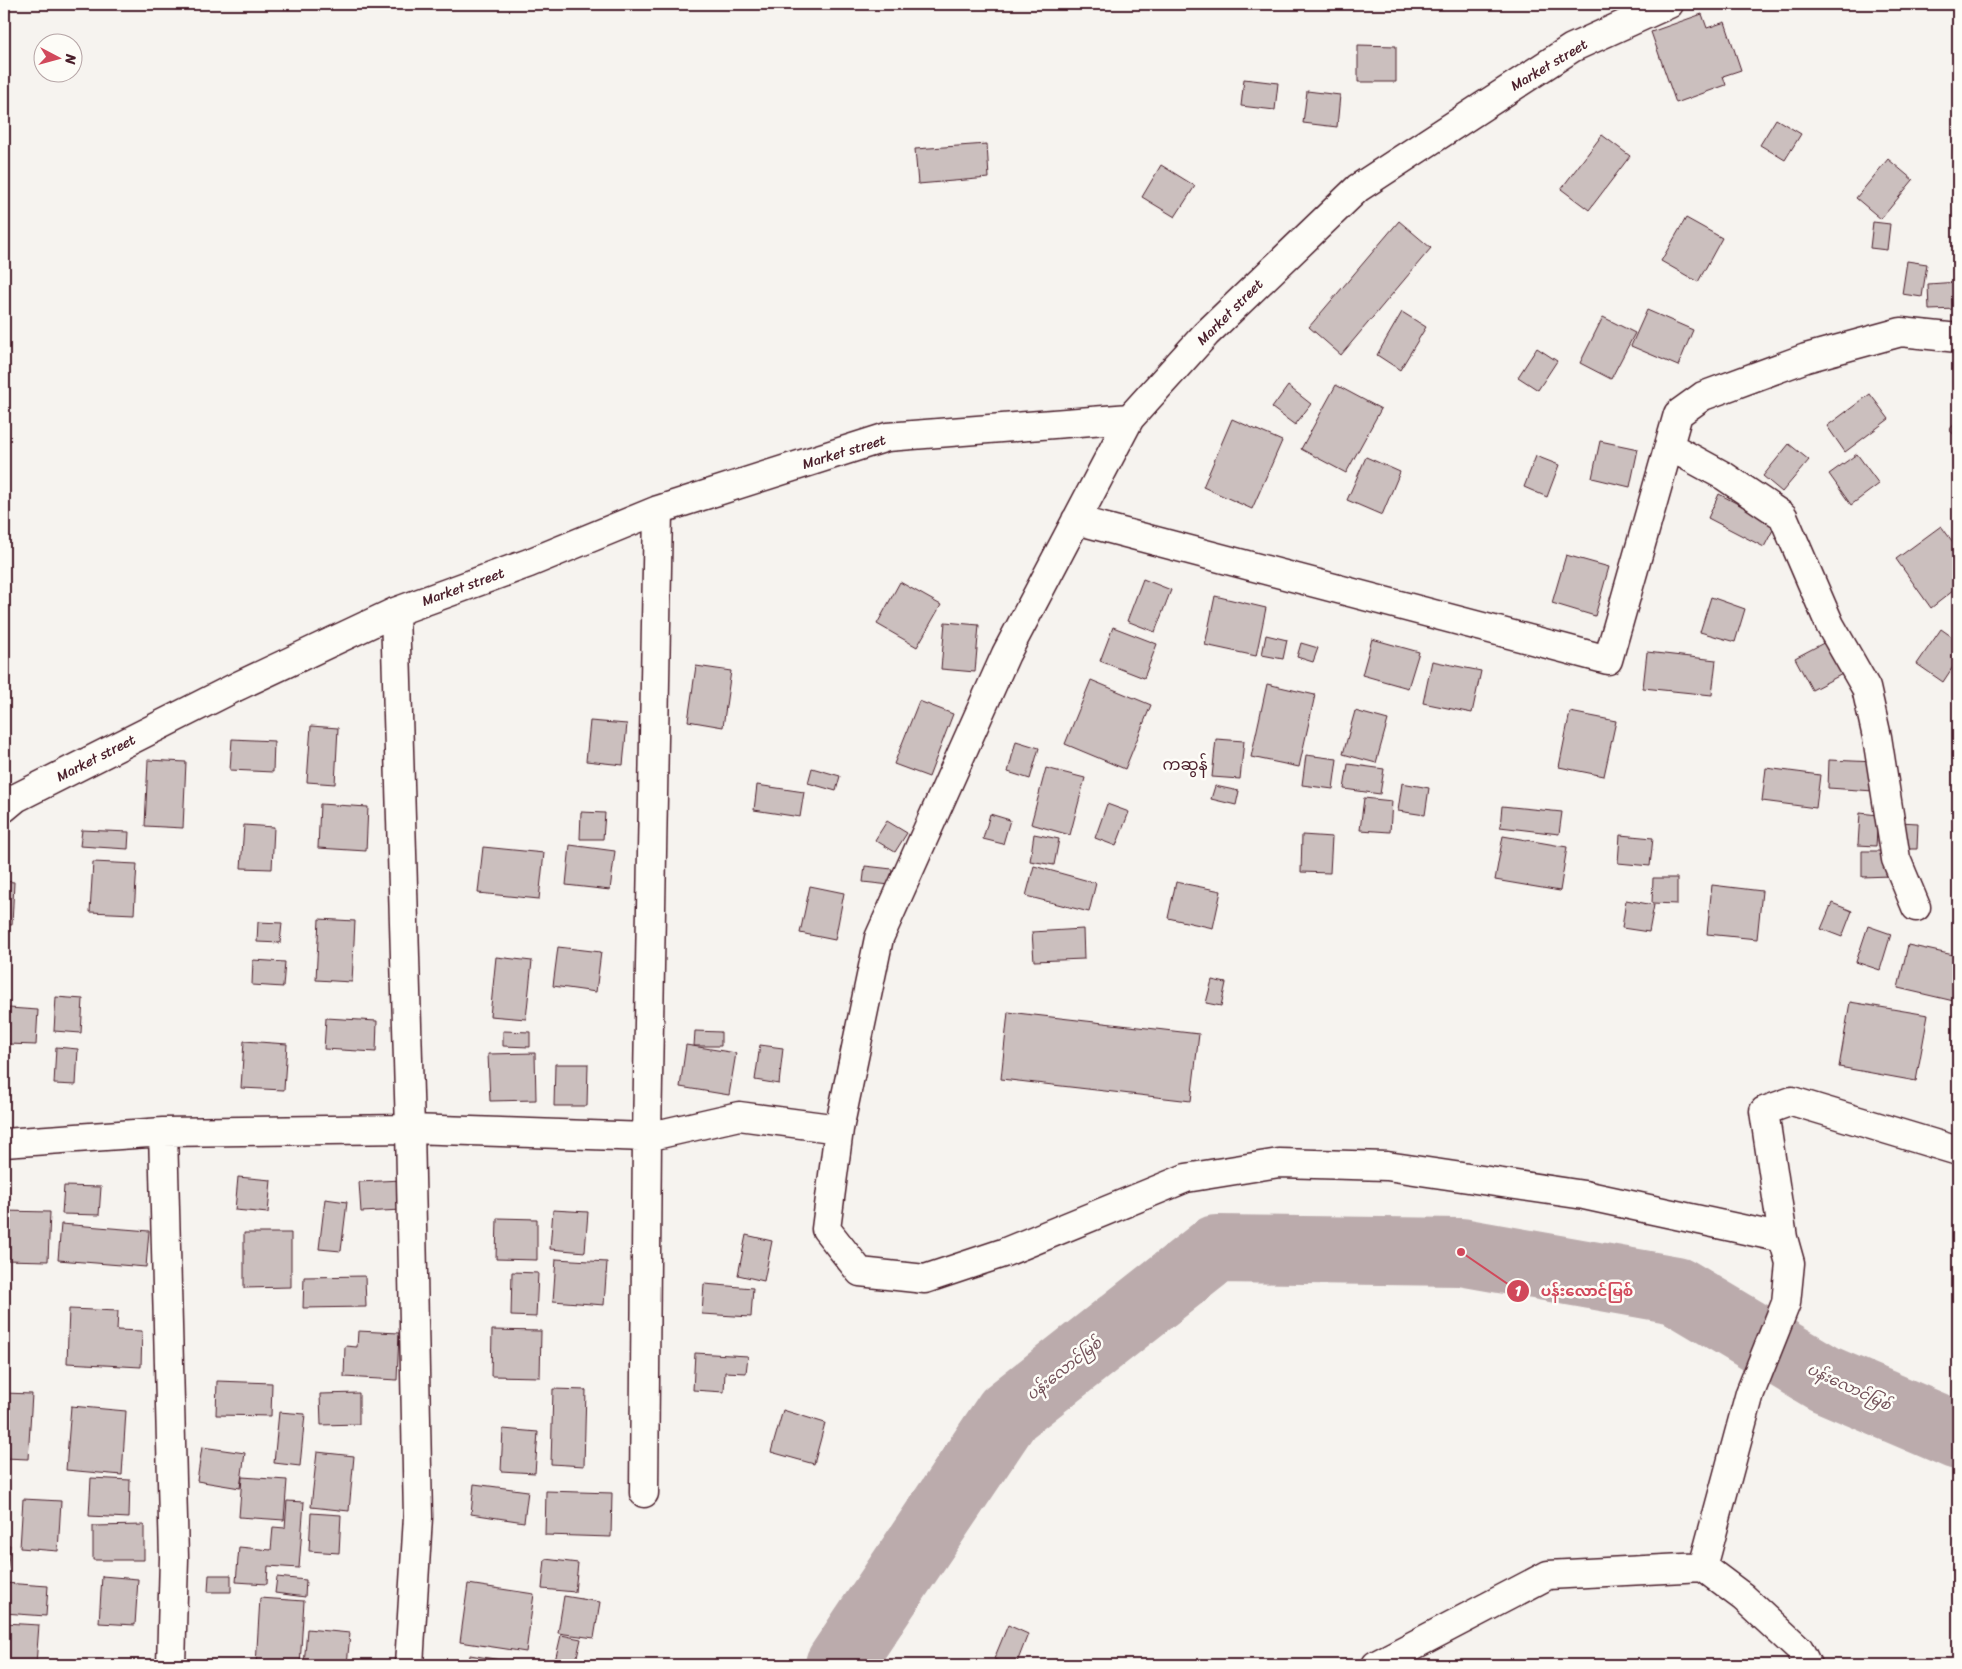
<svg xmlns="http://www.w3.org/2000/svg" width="1962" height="1669" viewBox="0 0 1962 1669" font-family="Sriracha,'Noto Sans Myanmar',sans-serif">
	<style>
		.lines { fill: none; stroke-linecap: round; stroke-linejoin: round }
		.river { stroke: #bbabac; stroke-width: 68 }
		.building { fill: #cbbfbe; stroke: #4a1f2b }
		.minor-casing { stroke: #4a1f2b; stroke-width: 31 }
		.minor { stroke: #fdfcf7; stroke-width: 28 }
		.labels { text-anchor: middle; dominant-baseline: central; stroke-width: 5; stroke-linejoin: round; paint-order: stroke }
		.street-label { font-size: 14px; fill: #4a1f2b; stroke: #fdfcf7 }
		.water-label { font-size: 15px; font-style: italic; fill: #725058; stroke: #fdfcf7 }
		.quarter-label { font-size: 16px; fill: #4a1f2b; stroke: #fdfcf7 }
		.leader { fill: none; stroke: #d1495b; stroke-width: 2 }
		.callout-dot { fill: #d1495b; stroke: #fdfcf7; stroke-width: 2 }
		.mark-label { font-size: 15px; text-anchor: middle; font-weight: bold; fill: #fff }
		.callout-label { font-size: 15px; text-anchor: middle; font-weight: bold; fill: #d1495b; stroke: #fdfcf7; stroke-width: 5; stroke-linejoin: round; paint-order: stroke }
	</style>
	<rect width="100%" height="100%" fill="#f6f3ef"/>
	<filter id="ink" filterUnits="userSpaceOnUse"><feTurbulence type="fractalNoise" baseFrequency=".02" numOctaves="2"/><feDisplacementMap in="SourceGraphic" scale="10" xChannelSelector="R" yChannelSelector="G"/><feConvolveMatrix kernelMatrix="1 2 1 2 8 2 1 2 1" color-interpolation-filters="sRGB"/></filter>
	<g filter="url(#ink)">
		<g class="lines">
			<path class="river" d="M 839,1665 L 1008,1413 L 1216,1249 L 1461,1252 L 1676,1290 L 1825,1379 L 1958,1436"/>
		</g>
		<path class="building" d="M 1702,14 L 1707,28 L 1725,22 L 1741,70 L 1723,76 L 1726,85 L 1676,103 L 1651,32 Z
			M 1358,45 L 1396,46 L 1396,82 L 1358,82 Z
			M 1244,79 L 1278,83 L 1275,110 L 1241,106 Z
			M 1307,91 L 1340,95 L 1337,127 L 1303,123 Z
			M 1776,119 L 1801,134 L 1785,160 L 1760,145 Z
			M 1602,135 L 1630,156 L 1589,210 L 1561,189 Z
			M 987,144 L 989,178 L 918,184 L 915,149 Z
			M 1888,159 L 1913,180 L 1881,219 L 1856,198 Z
			M 1161,165 L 1195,186 L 1175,217 L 1142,197 Z
			M 1686,218 L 1722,238 L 1698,282 L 1661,261 Z
			M 1399,221 L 1431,248 L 1341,355 L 1309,327 Z
			M 1873,222 L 1890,224 L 1887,250 L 1870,248 Z
			M 1907,261 L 1927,264 L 1922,297 L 1902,294 Z
			M 1958,282 L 1958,309 L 1929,310 L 1928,284 Z
			M 1647,310 L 1693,330 L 1678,366 L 1631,346 Z
			M 1402,312 L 1426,327 L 1400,370 L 1377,355 Z
			M 1603,317 L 1635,333 L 1611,379 L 1580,363 Z
			M 1537,348 L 1557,361 L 1538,390 L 1518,377 Z
			M 1336,385 L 1381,409 L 1346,473 L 1301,449 Z
			M 1288,386 L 1311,404 L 1295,425 L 1272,408 Z
			M 1870,394 L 1889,419 L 1845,452 L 1827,426 Z
			M 1232,419 L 1282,441 L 1252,509 L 1203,487 Z
			M 1958,420 L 1958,438 L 1949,430 Z
			M 1600,441 L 1638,449 L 1630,487 L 1592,478 Z
			M 1789,444 L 1809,460 L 1782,492 L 1763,476 Z
			M 1857,454 L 1879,484 L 1851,505 L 1829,474 Z
			M 1536,456 L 1559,465 L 1547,497 L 1524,487 Z
			M 1366,457 L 1400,472 L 1382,515 L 1347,500 Z
			M 1719,494 L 1776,524 L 1764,547 L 1708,518 Z
			M 1941,526 L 1958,549 L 1958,587 L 1931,608 L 1896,559 Z
			M 1566,555 L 1609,567 L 1595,616 L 1552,603 Z
			M 1143,579 L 1171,590 L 1155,632 L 1127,621 Z
			M 900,582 L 941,605 L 917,647 L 877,624 Z
			M 1215,596 L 1266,608 L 1256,656 L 1205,645 Z
			M 1711,597 L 1745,609 L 1735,642 L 1700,632 Z
			M 945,622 L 979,625 L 975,672 L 941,669 Z
			M 1113,627 L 1157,644 L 1144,678 L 1100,661 Z
			M 1941,629 L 1958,641 L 1958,659 L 1943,682 L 1917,664 Z
			M 1266,635 L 1287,640 L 1283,659 L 1262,655 Z
			M 1833,638 L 1850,670 L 1812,690 L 1795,658 Z
			M 1372,639 L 1419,652 L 1408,688 L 1362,675 Z
			M 1301,643 L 1318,648 L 1313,662 L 1297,657 Z
			M 1647,652 L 1716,660 L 1712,695 L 1643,688 Z
			M 1432,661 L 1481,671 L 1472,713 L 1423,703 Z
			M 696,666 L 731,671 L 723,727 L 688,721 Z
			M 1091,680 L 1151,705 L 1125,769 L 1065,744 Z
			M 1267,684 L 1315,695 L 1299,767 L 1251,757 Z
			M 919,701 L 953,714 L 929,777 L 894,764 Z
			M 1355,711 L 1388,720 L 1376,763 L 1343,754 Z
			M 1570,712 L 1616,721 L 1604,776 L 1559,767 Z
			M 590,721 L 627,724 L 623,765 L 586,761 Z
			M 311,726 L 338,728 L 335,784 L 307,782 Z
			M 232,739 L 274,741 L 273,772 L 230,770 Z
			M 1216,739 L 1244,741 L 1240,779 L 1212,777 Z
			M 1016,741 L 1039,748 L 1030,779 L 1008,772 Z
			M 1306,755 L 1337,759 L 1333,789 L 1302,785 Z
			M 148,760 L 186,762 L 183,828 L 145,826 Z
			M 1829,760 L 1876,762 L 1874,791 L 1828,788 Z
			M 1348,764 L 1384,769 L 1380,794 L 1344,789 Z
			M 812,768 L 840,776 L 836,791 L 808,783 Z
			M 1046,768 L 1085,778 L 1070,835 L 1031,824 Z
			M 1766,768 L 1820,775 L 1816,808 L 1762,801 Z
			M 1402,783 L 1429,788 L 1425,815 L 1398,811 Z
			M 757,785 L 804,792 L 800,817 L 754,810 Z
			M 1215,786 L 1239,791 L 1236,805 L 1211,799 Z
			M 1364,798 L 1392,801 L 1390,832 L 1360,830 Z
			M 320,804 L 368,807 L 366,851 L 318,848 Z
			M 1107,804 L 1129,812 L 1116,846 L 1095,838 Z
			M 1502,806 L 1562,812 L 1559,834 L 1500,827 Z
			M 581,812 L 605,813 L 603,839 L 580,839 Z
			M 1860,813 L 1878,815 L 1876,846 L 1858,845 Z
			M 990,814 L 1010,820 L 1003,844 L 983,839 Z
			M 887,821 L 907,833 L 895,852 L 875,840 Z
			M 1899,822 L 1918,823 L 1917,849 L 1898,849 Z
			M 244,825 L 274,827 L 272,869 L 241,868 Z
			M 82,830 L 129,832 L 128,849 L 80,846 Z
			M 1034,834 L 1059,839 L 1054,865 L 1030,861 Z
			M 1302,835 L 1332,837 L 1330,873 L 1301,872 Z
			M 1620,835 L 1653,838 L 1650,866 L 1618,863 Z
			M 1503,836 L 1567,847 L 1560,891 L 1495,880 Z
			M 570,845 L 615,851 L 610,890 L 566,885 Z
			M 483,847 L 544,853 L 539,899 L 478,893 Z
			M 1862,851 L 1891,851 L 1891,876 L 1862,877 Z
			M 93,862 L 137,864 L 134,914 L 90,912 Z
			M 865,866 L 892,869 L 890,885 L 863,882 Z
			M 1034,866 L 1096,883 L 1089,912 L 1026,896 Z
			M 1653,878 L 1677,878 L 1677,904 L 1652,903 Z
			M 4,881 L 14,882 L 12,925 L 4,924 Z
			M 1176,882 L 1221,891 L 1213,928 L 1168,918 Z
			M 1712,885 L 1762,891 L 1757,939 L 1707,934 Z
			M 810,886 L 844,893 L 835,940 L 800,933 Z
			M 1626,900 L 1654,905 L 1649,932 L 1622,928 Z
			M 1832,903 L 1852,911 L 1842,937 L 1821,929 Z
			M 319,919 L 355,921 L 352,982 L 316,980 Z
			M 258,922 L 282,923 L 280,943 L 257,942 Z
			M 1868,926 L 1891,934 L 1880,970 L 1856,962 Z
			M 1083,929 L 1084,959 L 1034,961 L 1032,932 Z
			M 1908,945 L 1958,956 L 1958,1002 L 1898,988 Z
			M 558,947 L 601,952 L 596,992 L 553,986 Z
			M 496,957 L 532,961 L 526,1019 L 490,1016 Z
			M 253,960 L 285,962 L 283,987 L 252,985 Z
			M 1212,980 L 1226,983 L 1221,1006 L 1206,1003 Z
			M 56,997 L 83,999 L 81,1033 L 54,1031 Z
			M 1850,1002 L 1928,1015 L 1916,1081 L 1839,1067 Z
			M 9,1008 L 38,1010 L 36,1045 L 8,1044 Z
			M 1008,1012 L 1199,1034 L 1191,1101 L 1001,1079 Z
			M 326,1018 L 377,1021 L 376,1052 L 324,1049 Z
			M 503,1031 L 530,1032 L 530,1047 L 503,1046 Z
			M 695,1031 L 721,1032 L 721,1046 L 694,1046 Z
			M 244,1041 L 287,1044 L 284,1090 L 241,1088 Z
			M 686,1045 L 736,1053 L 729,1095 L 680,1087 Z
			M 760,1045 L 783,1048 L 779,1084 L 755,1080 Z
			M 56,1047 L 78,1049 L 76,1085 L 54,1084 Z
			M 535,1053 L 536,1100 L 490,1101 L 488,1054 Z
			M 555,1064 L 588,1064 L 587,1106 L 554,1106 Z
			M 238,1177 L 271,1180 L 268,1213 L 235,1210 Z
			M 402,1180 L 403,1210 L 361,1212 L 359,1182 Z
			M 64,1186 L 101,1187 L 99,1215 L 62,1214 Z
			M 325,1199 L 347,1202 L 341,1251 L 319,1249 Z
			M 553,1210 L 588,1212 L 585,1252 L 550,1249 Z
			M 4,1211 L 50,1212 L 48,1261 L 4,1260 Z
			M 497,1218 L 537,1219 L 537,1260 L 496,1259 Z
			M 61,1224 L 149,1231 L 146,1267 L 58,1260 Z
			M 244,1233 L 291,1233 L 291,1287 L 244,1288 Z
			M 746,1235 L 772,1241 L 764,1281 L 738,1275 Z
			M 556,1259 L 607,1262 L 604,1305 L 553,1301 Z
			M 512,1272 L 538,1273 L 536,1317 L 511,1316 Z
			M 365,1276 L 366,1307 L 303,1308 L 304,1277 Z
			M 704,1284 L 753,1288 L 751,1317 L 702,1314 Z
			M 69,1309 L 118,1311 L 117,1330 L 142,1331 L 141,1367 L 67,1363 Z
			M 492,1330 L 541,1331 L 540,1377 L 491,1376 Z
			M 358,1331 L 399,1333 L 397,1380 L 344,1377 L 345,1346 L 357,1347 Z
			M 695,1353 L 748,1356 L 746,1373 L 725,1372 L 724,1392 L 693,1390 Z
			M 217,1381 L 272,1383 L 271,1416 L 216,1415 Z
			M 553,1389 L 586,1390 L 584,1466 L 551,1464 Z
			M 4,1393 L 32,1394 L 28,1459 L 4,1458 Z
			M 359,1393 L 359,1424 L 321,1425 L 320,1394 Z
			M 71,1406 L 126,1411 L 122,1475 L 66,1470 Z
			M 783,1410 L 825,1423 L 814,1464 L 771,1452 Z
			M 279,1412 L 305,1414 L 300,1466 L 274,1463 Z
			M 503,1429 L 538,1432 L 535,1473 L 501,1471 Z
			M 202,1447 L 245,1453 L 240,1488 L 197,1481 Z
			M 317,1452 L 354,1456 L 349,1511 L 311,1507 Z
			M 242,1477 L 287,1480 L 284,1520 L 239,1517 Z
			M 91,1478 L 130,1480 L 129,1518 L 89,1516 Z
			M 474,1484 L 528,1491 L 524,1522 L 471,1514 Z
			M 546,1491 L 612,1493 L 611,1537 L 545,1535 Z
			M 23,1499 L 61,1501 L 58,1551 L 20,1548 Z
			M 287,1501 L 304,1502 L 299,1568 L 268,1566 L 267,1584 L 236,1582 L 239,1547 L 271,1550 L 273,1527 L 285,1528 Z
			M 311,1513 L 341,1515 L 339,1553 L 309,1551 Z
			M 144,1525 L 144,1560 L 93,1560 L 93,1526 Z
			M 4,1544 L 10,1545 L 7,1572 L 4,1571 Z
			M 545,1559 L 578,1563 L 575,1592 L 542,1589 Z
			M 209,1575 L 231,1575 L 231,1592 L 208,1592 Z
			M 102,1576 L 138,1579 L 135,1625 L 99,1623 Z
			M 277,1577 L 306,1580 L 305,1597 L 275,1593 Z
			M 4,1583 L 48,1586 L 46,1616 L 4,1613 Z
			M 468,1584 L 534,1594 L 526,1652 L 460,1642 Z
			M 564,1596 L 600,1602 L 594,1638 L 558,1633 Z
			M 260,1598 L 304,1601 L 300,1665 L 256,1665 Z
			M 4,1623 L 39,1625 L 36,1664 L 4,1662 Z
			M 1008,1625 L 1028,1634 L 1016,1665 L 1009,1665 L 994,1659 Z
			M 307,1629 L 350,1633 L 347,1665 L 304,1665 Z
			M 561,1635 L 581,1639 L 575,1665 L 555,1661 Z
			M 470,1655 L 507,1661 L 506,1665 L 469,1665 Z"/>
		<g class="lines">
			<g class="minor-casing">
				<path id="minor" d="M 1669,446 L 1724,476 L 1783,516 L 1830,625 L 1866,688 L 1877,737 L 1896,859 L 1916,907
					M 1076,520 L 1608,660 L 1678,414 L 1703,396 L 1806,358 L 1901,332 L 1958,338
					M 395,612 L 410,1129 L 418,1517 L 409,1665
					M 4,808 L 16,798 L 238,686 L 395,612 L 529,563 L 658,510 L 887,437 L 1130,418 L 1206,334 L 1358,188 L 1572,48 L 1669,4
					M 839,1129 L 826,1229 L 860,1272 L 925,1279 L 1003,1253 L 1186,1178 L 1279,1163 L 1387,1166 L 1584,1195 L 1783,1238
					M 4,1143 L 163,1132
					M 644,1493 L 647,1137 L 658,510
					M 1703,1567 L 1750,1393 L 1786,1303 L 1790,1263 L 1783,1238 L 1764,1111 L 1792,1101 L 1958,1151
					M 171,1665 L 174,1558 L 163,1132 L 410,1129 L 647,1137 L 739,1116 L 839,1129 L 879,938 L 1006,654 L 1130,418
					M 1376,1665 L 1548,1575 L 1703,1567 L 1743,1597 L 1799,1649 L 1807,1665"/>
			</g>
			<use href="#minor" class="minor"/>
		</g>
	</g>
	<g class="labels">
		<g class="street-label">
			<text transform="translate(1549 65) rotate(-31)">Market street</text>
			<text transform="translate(1230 312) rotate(-45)">Market street</text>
			<text transform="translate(844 452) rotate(-17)">Market street</text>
			<text transform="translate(463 587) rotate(-20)">Market street</text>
			<text transform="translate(96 758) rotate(-27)">Market street</text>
		</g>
		<g class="water-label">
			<text transform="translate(1064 1369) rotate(-38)">ပန်းလောင်မြစ်</text>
			<text transform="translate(1849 1387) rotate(25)">ပန်းလောင်မြစ်</text>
		</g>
		<g class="quarter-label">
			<text x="1185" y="764">ကဆွန်</text>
		</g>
	</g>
	<path class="leader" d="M1461 1252L1518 1291"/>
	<g class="callout-dot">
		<circle cx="1461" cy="1252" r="5"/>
		<circle cx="1518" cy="1291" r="12"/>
	</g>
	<g class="mark-label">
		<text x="1518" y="1296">1</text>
	</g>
	<g class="callout-label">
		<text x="1587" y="1296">ပန်းလောင်မြစ်</text>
	</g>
	<rect width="1962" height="1669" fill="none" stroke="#fdfcf7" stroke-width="20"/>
	<rect x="10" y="10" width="1942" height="1649" fill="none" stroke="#4a1f2b" stroke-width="2" filter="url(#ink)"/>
	<g transform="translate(58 58) rotate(96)"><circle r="24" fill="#fdfcf7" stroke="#b5a4a5"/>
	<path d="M0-4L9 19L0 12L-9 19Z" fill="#d1495b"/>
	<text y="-8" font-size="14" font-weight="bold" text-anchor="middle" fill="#4a1f2b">N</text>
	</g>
</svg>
